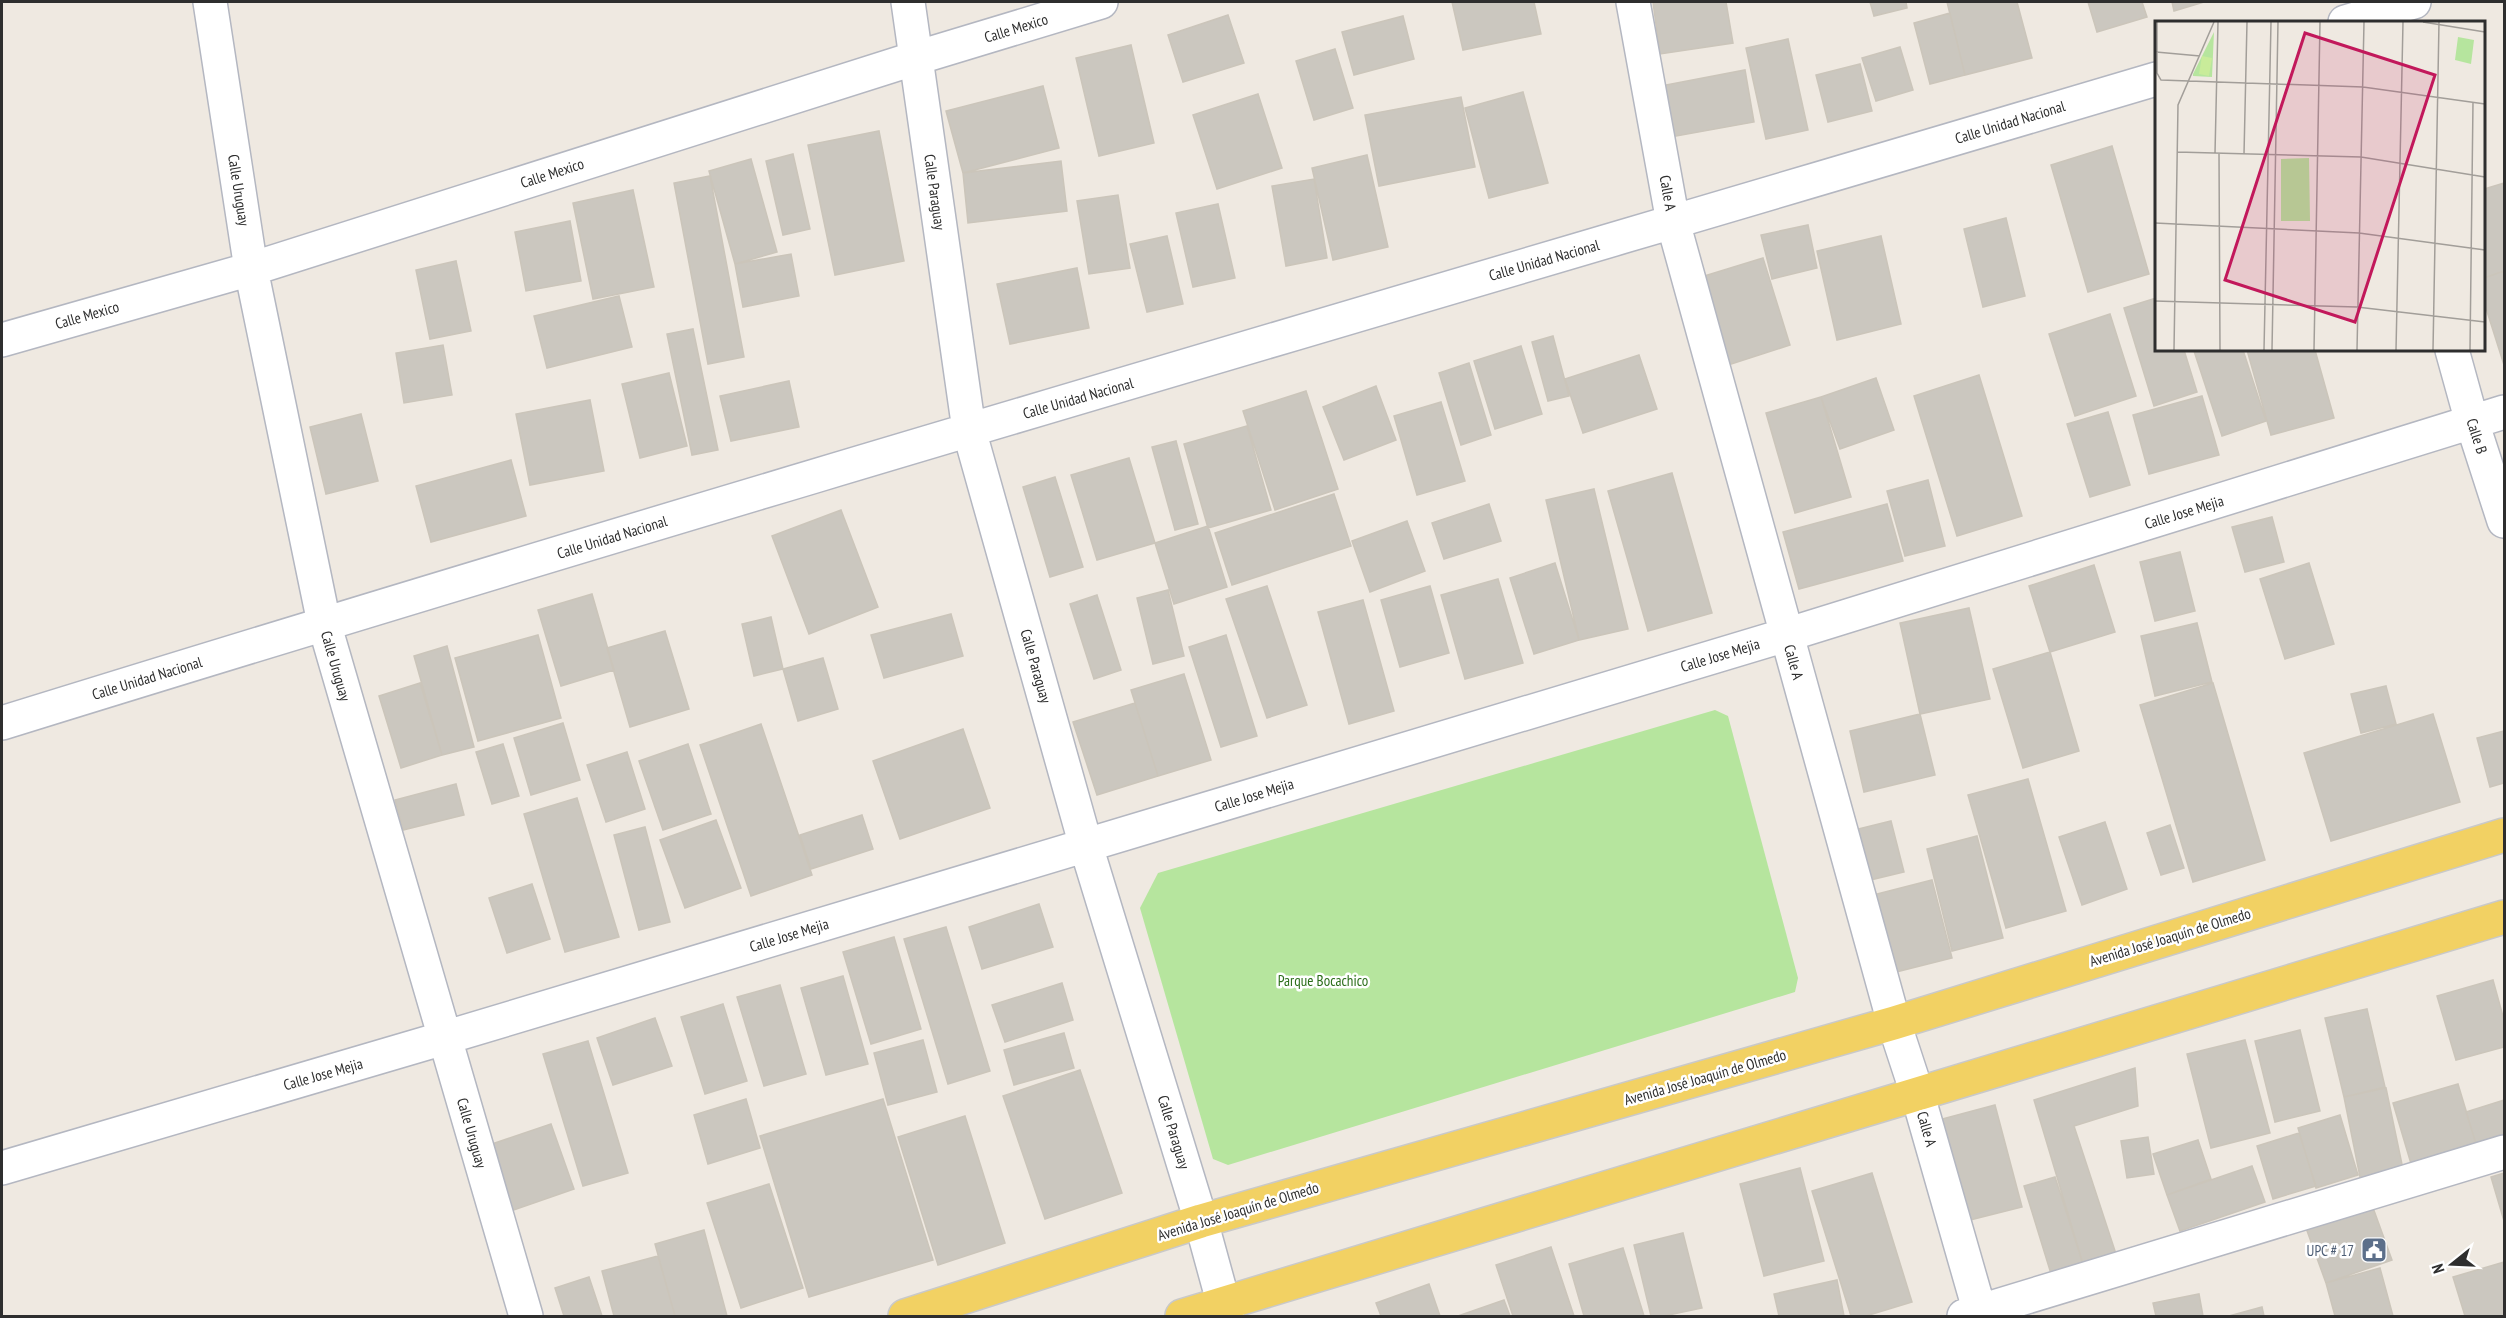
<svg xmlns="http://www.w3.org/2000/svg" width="2506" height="1318" viewBox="0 0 2506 1318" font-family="'PT Sans Narrow',sans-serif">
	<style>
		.green { fill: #b6e59e }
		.building { fill: #cbc7bf; stroke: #cbc5ba; stroke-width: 1.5 }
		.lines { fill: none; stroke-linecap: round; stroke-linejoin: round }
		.minor-casing { stroke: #b4b7c1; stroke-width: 36 }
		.major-casing { stroke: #c9c9c9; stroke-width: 36 }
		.minor { stroke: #fff; stroke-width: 33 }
		.major { stroke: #f2d163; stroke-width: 33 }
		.labels { text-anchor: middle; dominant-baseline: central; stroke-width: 5; stroke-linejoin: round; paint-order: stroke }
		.street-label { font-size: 15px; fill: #2e2e2e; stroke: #fff }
		.park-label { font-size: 15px; fill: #2c6e1b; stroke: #fff }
		.service-label { font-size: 15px; fill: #4e5e75; stroke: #fff; text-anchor: end }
		.inset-road { fill: none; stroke: #a29e99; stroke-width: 1.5 }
		.view { fill: #c2185b; fill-opacity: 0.15; stroke: #c2185b; stroke-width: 3 }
		.inset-edge { fill: none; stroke: #2e2e2e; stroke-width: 3 }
	</style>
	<rect width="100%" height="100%" fill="#efe9e1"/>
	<path class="green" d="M 1715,710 L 1728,716 L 1798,978 L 1795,992 L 1228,1165 L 1213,1159 L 1140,908 L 1158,873 Z"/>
	<path class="building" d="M 1452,2 L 1534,2 L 1541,34 L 1463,50 Z
		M 1653,2 L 1726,2 L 1733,43 L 1660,54 Z
		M 1870,2 L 1906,2 L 1907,8 L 1874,16 Z
		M 1947,2 L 2017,2 L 2032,58 L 1965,75 Z
		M 2088,2 L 2142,2 L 2147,17 L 2097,32 Z
		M 2172,2 L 2204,2 L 2174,11 Z
		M 1950,13 L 1965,75 L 1930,84 L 1914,23 Z
		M 1228,15 L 1244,63 L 1183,82 L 1168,35 Z
		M 1403,16 L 1414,59 L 1354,75 L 1342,32 Z
		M 1788,39 L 1808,130 L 1766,139 L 1746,48 Z
		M 1131,45 L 1154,143 L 1099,156 L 1076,58 Z
		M 1900,47 L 1913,90 L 1876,101 L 1862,58 Z
		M 1335,49 L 1353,108 L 1314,120 L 1296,61 Z
		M 1860,64 L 1872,111 L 1828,122 L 1816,75 Z
		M 1745,70 L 1754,122 L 1660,139 L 1650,88 Z
		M 1043,86 L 1059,148 L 963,173 L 946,111 Z
		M 1523,92 L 1548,183 L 1489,198 L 1465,108 Z
		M 1258,94 L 1282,168 L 1217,189 L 1193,115 Z
		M 1461,97 L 1475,167 L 1379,186 L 1365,115 Z
		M 879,131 L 904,261 L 835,275 L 808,145 Z
		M 2112,146 L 2149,274 L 2088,292 L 2051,165 Z
		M 793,154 L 810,229 L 783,235 L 766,161 Z
		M 1367,155 L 1388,247 L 1333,260 L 1312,168 Z
		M 751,159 L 777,252 L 735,264 L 709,171 Z
		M 1061,161 L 1067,211 L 968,223 L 963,173 Z
		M 710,176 L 744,357 L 708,364 L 674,183 Z
		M 1314,179 L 1327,258 L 1286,266 L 1272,186 Z
		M 2504,183 L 2504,271 L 2484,278 L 2484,189 Z
		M 633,190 L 654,287 L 593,299 L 573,203 Z
		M 1118,195 L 1130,268 L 1089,274 L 1077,201 Z
		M 1218,204 L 1235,278 L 1193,287 L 1176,213 Z
		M 2006,218 L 2025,296 L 1983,307 L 1964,229 Z
		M 570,221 L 581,281 L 526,291 L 515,232 Z
		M 1808,225 L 1817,268 L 1772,279 L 1761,235 Z
		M 1167,236 L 1183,304 L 1147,312 L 1130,244 Z
		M 1881,236 L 1901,324 L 1837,340 L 1817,251 Z
		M 791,254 L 799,296 L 743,307 L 735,264 Z
		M 1763,258 L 1790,345 L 1728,365 L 1701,277 Z
		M 456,261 L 471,331 L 430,339 L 416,270 Z
		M 1077,268 L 1089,328 L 1010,344 L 997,284 Z
		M 2504,271 L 2504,365 L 2484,302 L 2484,278 Z
		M 619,296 L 632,347 L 547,368 L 534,316 Z
		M 2156,298 L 2156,350 L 2184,350 L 2197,392 L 2154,406 L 2124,308 Z
		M 2110,314 L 2136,396 L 2075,416 L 2049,334 Z
		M 693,329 L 718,450 L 692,455 L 667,334 Z
		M 1553,336 L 1569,396 L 1548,401 L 1532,342 Z
		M 443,345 L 452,395 L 404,403 L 396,353 Z
		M 1521,346 L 1542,414 L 1495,429 L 1474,361 Z
		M 2198,350 L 2243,350 L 2266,421 L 2222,436 L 2194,351 Z
		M 2247,350 L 2315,350 L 2334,418 L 2271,435 Z
		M 1639,355 L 1657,409 L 1583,433 L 1565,379 Z
		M 1469,363 L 1491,435 L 1461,445 L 1439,373 Z
		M 669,373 L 687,446 L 640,458 L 622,384 Z
		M 1979,375 L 2022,516 L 1957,536 L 1914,396 Z
		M 1876,378 L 1894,430 L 1840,449 L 1821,397 Z
		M 789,381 L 799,427 L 731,441 L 720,396 Z
		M 1376,386 L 1396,440 L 1344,460 L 1323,407 Z
		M 1306,391 L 1338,489 L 1275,510 L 1243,411 Z
		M 2202,396 L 2219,455 L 2149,474 L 2133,415 Z
		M 1821,397 L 1851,497 L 1795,513 L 1766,413 Z
		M 590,400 L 604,471 L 530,485 L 516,414 Z
		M 1441,402 L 1465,481 L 1417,495 L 1394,416 Z
		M 2108,412 L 2130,485 L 2090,497 L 2067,424 Z
		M 361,414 L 378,481 L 326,494 L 310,427 Z
		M 1247,426 L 1271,510 L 1208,528 L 1184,444 Z
		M 1176,441 L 1198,524 L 1175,530 L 1152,447 Z
		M 1129,458 L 1155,543 L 1097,560 L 1071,475 Z
		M 511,460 L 526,516 L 431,542 L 416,486 Z
		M 1672,473 L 1712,613 L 1648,631 L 1608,491 Z
		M 1055,477 L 1083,567 L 1050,577 L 1023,487 Z
		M 1928,480 L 1945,546 L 1905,556 L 1887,491 Z
		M 1594,489 L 1628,629 L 1579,640 L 1546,500 Z
		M 1334,494 L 1351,546 L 1232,585 L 1215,533 Z
		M 1489,504 L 1501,541 L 1444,559 L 1432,523 Z
		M 1887,504 L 1903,561 L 1799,589 L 1783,532 Z
		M 841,510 L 878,607 L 809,634 L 772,536 Z
		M 2272,517 L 2284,562 L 2245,572 L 2232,527 Z
		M 1407,521 L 1425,571 L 1370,592 L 1352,541 Z
		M 1208,526 L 1227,587 L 1174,604 L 1155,543 Z
		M 2180,552 L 2195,611 L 2155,621 L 2140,562 Z
		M 1555,563 L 1579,640 L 1534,654 L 1510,578 Z
		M 2309,563 L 2334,644 L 2285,659 L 2260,579 Z
		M 2094,565 L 2115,632 L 2050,652 L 2029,586 Z
		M 1498,579 L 1523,663 L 1465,679 L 1441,595 Z
		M 1267,586 L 1307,705 L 1267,718 L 1226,599 Z
		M 1430,586 L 1449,653 L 1400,667 L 1381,600 Z
		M 1168,590 L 1184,656 L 1153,664 L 1137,598 Z
		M 592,594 L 614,670 L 561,686 L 538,610 Z
		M 1097,595 L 1121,670 L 1094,679 L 1070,604 Z
		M 1363,600 L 1394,711 L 1349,724 L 1318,612 Z
		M 1969,608 L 1990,699 L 1920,714 L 1900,623 Z
		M 951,614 L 963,656 L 884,678 L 871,635 Z
		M 771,617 L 783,669 L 754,676 L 742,624 Z
		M 2197,623 L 2212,682 L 2155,696 L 2141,636 Z
		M 665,631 L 689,709 L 630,727 L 607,648 Z
		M 538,635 L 561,718 L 478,741 L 455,658 Z
		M 1226,635 L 1257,736 L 1221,747 L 1189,647 Z
		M 447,646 L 474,747 L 442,755 L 414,656 Z
		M 2050,652 L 2079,751 L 2023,768 L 1993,669 Z
		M 823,658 L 838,709 L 798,721 L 783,669 Z
		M 1184,674 L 1211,760 L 1158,776 L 1131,690 Z
		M 420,683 L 442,755 L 401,768 L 379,696 Z
		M 2213,683 L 2265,860 L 2193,882 L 2140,705 Z
		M 2386,686 L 2396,724 L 2361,733 L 2351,694 Z
		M 1135,703 L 1158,776 L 1097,795 L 1073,722 Z
		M 1920,714 L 1935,775 L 1864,792 L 1850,731 Z
		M 2433,714 L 2460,802 L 2331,841 L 2304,753 Z
		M 563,723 L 580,780 L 531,795 L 514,738 Z
		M 761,724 L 812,875 L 751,896 L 700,745 Z
		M 963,729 L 990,808 L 900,839 L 873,761 Z
		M 2504,731 L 2504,783 L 2490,787 L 2477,738 Z
		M 503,744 L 519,796 L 492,804 L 476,752 Z
		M 688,744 L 711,814 L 663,830 L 639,761 Z
		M 627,752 L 645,809 L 606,822 L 587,765 Z
		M 2028,779 L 2066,911 L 2006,928 L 1968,795 Z
		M 456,784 L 464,815 L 403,830 L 395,800 Z
		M 577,798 L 619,937 L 565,952 L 524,814 Z
		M 862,815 L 873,849 L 811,869 L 800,835 Z
		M 716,820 L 741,888 L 685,908 L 660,840 Z
		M 1891,821 L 1904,872 L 1862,882 L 1850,831 Z
		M 2105,822 L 2127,889 L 2082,905 L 2059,837 Z
		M 2170,825 L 2184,868 L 2161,875 L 2147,833 Z
		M 645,827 L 670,922 L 639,930 L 614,835 Z
		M 1977,836 L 2003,938 L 1952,951 L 1927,849 Z
		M 1932,880 L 1952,958 L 1892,973 L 1873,895 Z
		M 532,884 L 550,939 L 507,953 L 489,898 Z
		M 1039,904 L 1053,947 L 982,969 L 969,927 Z
		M 946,927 L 990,1071 L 948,1084 L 904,939 Z
		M 894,937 L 921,1029 L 871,1044 L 843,952 Z
		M 843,976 L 868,1064 L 826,1075 L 801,988 Z
		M 2493,980 L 2504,1020 L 2504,1047 L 2456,1060 L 2437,996 Z
		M 1062,983 L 1073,1020 L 1005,1042 L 992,1005 Z
		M 780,985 L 806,1074 L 764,1086 L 737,997 Z
		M 723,1004 L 747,1081 L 705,1094 L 681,1017 Z
		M 2367,1009 L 2385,1087 L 2344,1097 L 2325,1018 Z
		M 655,1018 L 672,1066 L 613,1085 L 597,1038 Z
		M 2300,1030 L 2320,1111 L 2275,1122 L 2255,1041 Z
		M 1064,1033 L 1074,1068 L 1014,1085 L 1004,1050 Z
		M 923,1040 L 937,1092 L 888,1105 L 874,1053 Z
		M 2245,1040 L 2270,1133 L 2211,1148 L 2187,1054 Z
		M 588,1041 L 628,1173 L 583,1186 L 543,1054 Z
		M 2135,1068 L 2138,1106 L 2074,1126 L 2116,1254 L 2083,1264 L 2034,1100 Z
		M 1080,1070 L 1122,1193 L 1045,1219 L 1003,1096 Z
		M 2458,1084 L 2477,1147 L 2412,1167 L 2393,1103 Z
		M 2386,1088 L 2404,1174 L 2361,1182 L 2344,1097 Z
		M 746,1099 L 760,1148 L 708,1164 L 694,1115 Z
		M 883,1099 L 933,1260 L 809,1297 L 760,1136 Z
		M 2504,1100 L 2504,1138 L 2477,1147 L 2466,1112 Z
		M 1995,1105 L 2022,1207 L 1958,1223 L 1931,1122 Z
		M 2340,1115 L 2358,1175 L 2316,1188 L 2298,1128 Z
		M 965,1116 L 1005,1243 L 938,1265 L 898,1137 Z
		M 551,1124 L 574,1189 L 508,1212 L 486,1146 Z
		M 2299,1133 L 2316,1186 L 2273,1199 L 2257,1146 Z
		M 2148,1137 L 2154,1174 L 2127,1178 L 2121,1141 Z
		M 2198,1140 L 2211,1179 L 2167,1195 L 2153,1154 Z
		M 2252,1166 L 2265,1202 L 2180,1231 L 2167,1195 Z
		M 1800,1168 L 1824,1261 L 1764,1276 L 1740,1184 Z
		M 1872,1173 L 1912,1302 L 1866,1316 L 1851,1316 L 1812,1191 Z
		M 2504,1173 L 2504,1221 L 2491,1177 Z
		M 2055,1177 L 2083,1264 L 2052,1277 L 2024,1186 Z
		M 769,1184 L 803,1288 L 741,1308 L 707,1203 Z
		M 2372,1205 L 2392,1260 L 2326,1283 L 2306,1228 Z
		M 704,1230 L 727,1316 L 675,1316 L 655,1244 Z
		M 1683,1233 L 1702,1308 L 1664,1316 L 1651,1316 L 1634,1245 Z
		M 1551,1247 L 1574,1316 L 1513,1316 L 1496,1265 Z
		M 1623,1248 L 1644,1316 L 1584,1316 L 1569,1264 Z
		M 658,1256 L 675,1316 L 614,1316 L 602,1271 Z
		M 2504,1262 L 2504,1316 L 2465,1316 L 2453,1277 Z
		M 2380,1268 L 2393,1316 L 2335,1316 L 2326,1283 Z
		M 589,1277 L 602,1316 L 564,1316 L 555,1288 Z
		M 1837,1280 L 1844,1316 L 1779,1316 L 1774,1294 Z
		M 1429,1284 L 1440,1316 L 1381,1316 L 1376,1303 Z
		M 2199,1294 L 2203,1316 L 2156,1316 L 2153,1303 Z
		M 1504,1300 L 1510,1316 L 1458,1316 Z
		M 2262,1307 L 2264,1316 L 2229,1316 Z"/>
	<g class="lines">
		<g class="minor-casing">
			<path id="minor" d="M 210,2 L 251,269 L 324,623 L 526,1316
				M 908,2 L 969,430 L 1086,846 L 1201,1221 L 1227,1316
				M 1633,2 L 1673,222 L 1894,1023 L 1918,1096 L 1981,1316
				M 2345,22 L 2414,2
				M 2,340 L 251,269 L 916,58 L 1101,2
				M 2452,350 L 2472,422 L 2504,521
				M 2,723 C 718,501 1438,292 2156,79
				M 2,1168 L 444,1038 L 1786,635 L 2504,412
				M 1964,1316 L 2504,1152"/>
		</g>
		<g class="major-casing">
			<path id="major" d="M 905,1316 L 1201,1221 L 1894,1023 L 2504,835
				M 1182,1316 L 2504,917"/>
		</g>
		<use href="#minor" class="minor"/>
		<use href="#major" class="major"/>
	</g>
	<defs>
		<g id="civic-square" transform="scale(1.35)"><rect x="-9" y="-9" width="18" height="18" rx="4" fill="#5c6f8a" stroke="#fff"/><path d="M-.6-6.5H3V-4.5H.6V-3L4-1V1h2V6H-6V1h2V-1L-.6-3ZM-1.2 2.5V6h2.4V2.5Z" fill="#fff"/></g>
	</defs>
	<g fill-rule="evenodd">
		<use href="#civic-square" x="2374" y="1250"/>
	</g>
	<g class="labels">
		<g class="street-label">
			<text transform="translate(1016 28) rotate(-17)">Calle Mexico</text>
			<text transform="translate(2010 122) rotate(-17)">Calle Unidad Nacional</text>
			<text transform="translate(552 173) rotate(-18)">Calle Mexico</text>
			<text transform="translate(239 190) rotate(81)">Calle Uruguay</text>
			<text transform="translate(935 192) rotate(82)">Calle Paraguay</text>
			<text transform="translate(1668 193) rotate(80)">Calle A</text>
			<text transform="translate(1544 260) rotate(-16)">Calle Unidad Nacional</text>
			<text transform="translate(87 315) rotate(-16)">Calle Mexico</text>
			<text transform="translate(1078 398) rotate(-16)">Calle Unidad Nacional</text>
			<text transform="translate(2477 436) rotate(72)">Calle B</text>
			<text transform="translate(2184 512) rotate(-17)">Calle Jose Mejia</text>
			<text transform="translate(612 537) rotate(-17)">Calle Unidad Nacional</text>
			<text transform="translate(1720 655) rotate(-17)">Calle Jose Mejia</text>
			<text transform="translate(1794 662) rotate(75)">Calle A</text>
			<text transform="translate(336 666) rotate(74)">Calle Uruguay</text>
			<text transform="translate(1036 666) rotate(74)">Calle Paraguay</text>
			<text transform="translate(147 678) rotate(-17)">Calle Unidad Nacional</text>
			<text transform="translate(1254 795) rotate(-17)">Calle Jose Mejia</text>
			<text transform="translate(789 935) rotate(-17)">Calle Jose Mejia</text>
			<text transform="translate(2170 937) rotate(-17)">Avenida José Joaquín de Olmedo</text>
			<text transform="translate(323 1074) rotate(-16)">Calle Jose Mejia</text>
			<text transform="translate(1705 1077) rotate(-16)">Avenida José Joaquín de Olmedo</text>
			<text transform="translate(1927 1129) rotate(74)">Calle A</text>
			<text transform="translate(1174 1132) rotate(73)">Calle Paraguay</text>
			<text transform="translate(472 1133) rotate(74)">Calle Uruguay</text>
			<text transform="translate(1238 1211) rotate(-17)">Avenida José Joaquín de Olmedo</text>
		</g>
		<g class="park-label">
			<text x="1323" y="980">Parque Bocachico</text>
		</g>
		<g class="service-label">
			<text x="2354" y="1250">UPC # 17</text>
		</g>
	</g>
	<g transform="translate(2155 21)">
		<rect width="330" height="330" fill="#efe9e1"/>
		<path d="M 59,11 L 57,56 L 38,55 L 38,53 ZM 303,16 L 319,19 L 316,43 L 300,39 ZM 154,137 L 155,200 L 126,200 L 126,138 Z" fill="#b6e59e"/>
		<path d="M 47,35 L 57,37 L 54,55 L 44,53 Z" fill="#c9ec9a"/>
		<path class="inset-road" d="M 2,1 L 2,52 L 6,59 L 208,66 L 330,83M 268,1 L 330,11M 1,31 L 45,35M 22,131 L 206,136 L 330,156M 60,132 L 63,1M 64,132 L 65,329M 89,133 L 92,1M 0,202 L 204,212 L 330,229M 0,280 L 202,286 L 330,301M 19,329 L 23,84 L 59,1M 109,329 L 116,1M 117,329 L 123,1M 159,329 L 165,1M 202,329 L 209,1M 241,329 L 248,1M 278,329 L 284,1M 315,329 L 318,81"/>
		<path class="view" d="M 150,12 L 280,54 L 200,301 L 70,259 Z"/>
		<rect width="330" height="330" class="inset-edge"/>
	</g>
	<rect width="2506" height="1318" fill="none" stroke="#2e2e2e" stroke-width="6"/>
	<g transform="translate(2452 1264) rotate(252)" stroke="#ffffff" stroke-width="4.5" paint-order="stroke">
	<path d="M0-4.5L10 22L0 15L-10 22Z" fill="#2e2e2e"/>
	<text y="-9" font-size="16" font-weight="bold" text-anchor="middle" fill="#2e2e2e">N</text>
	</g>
</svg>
